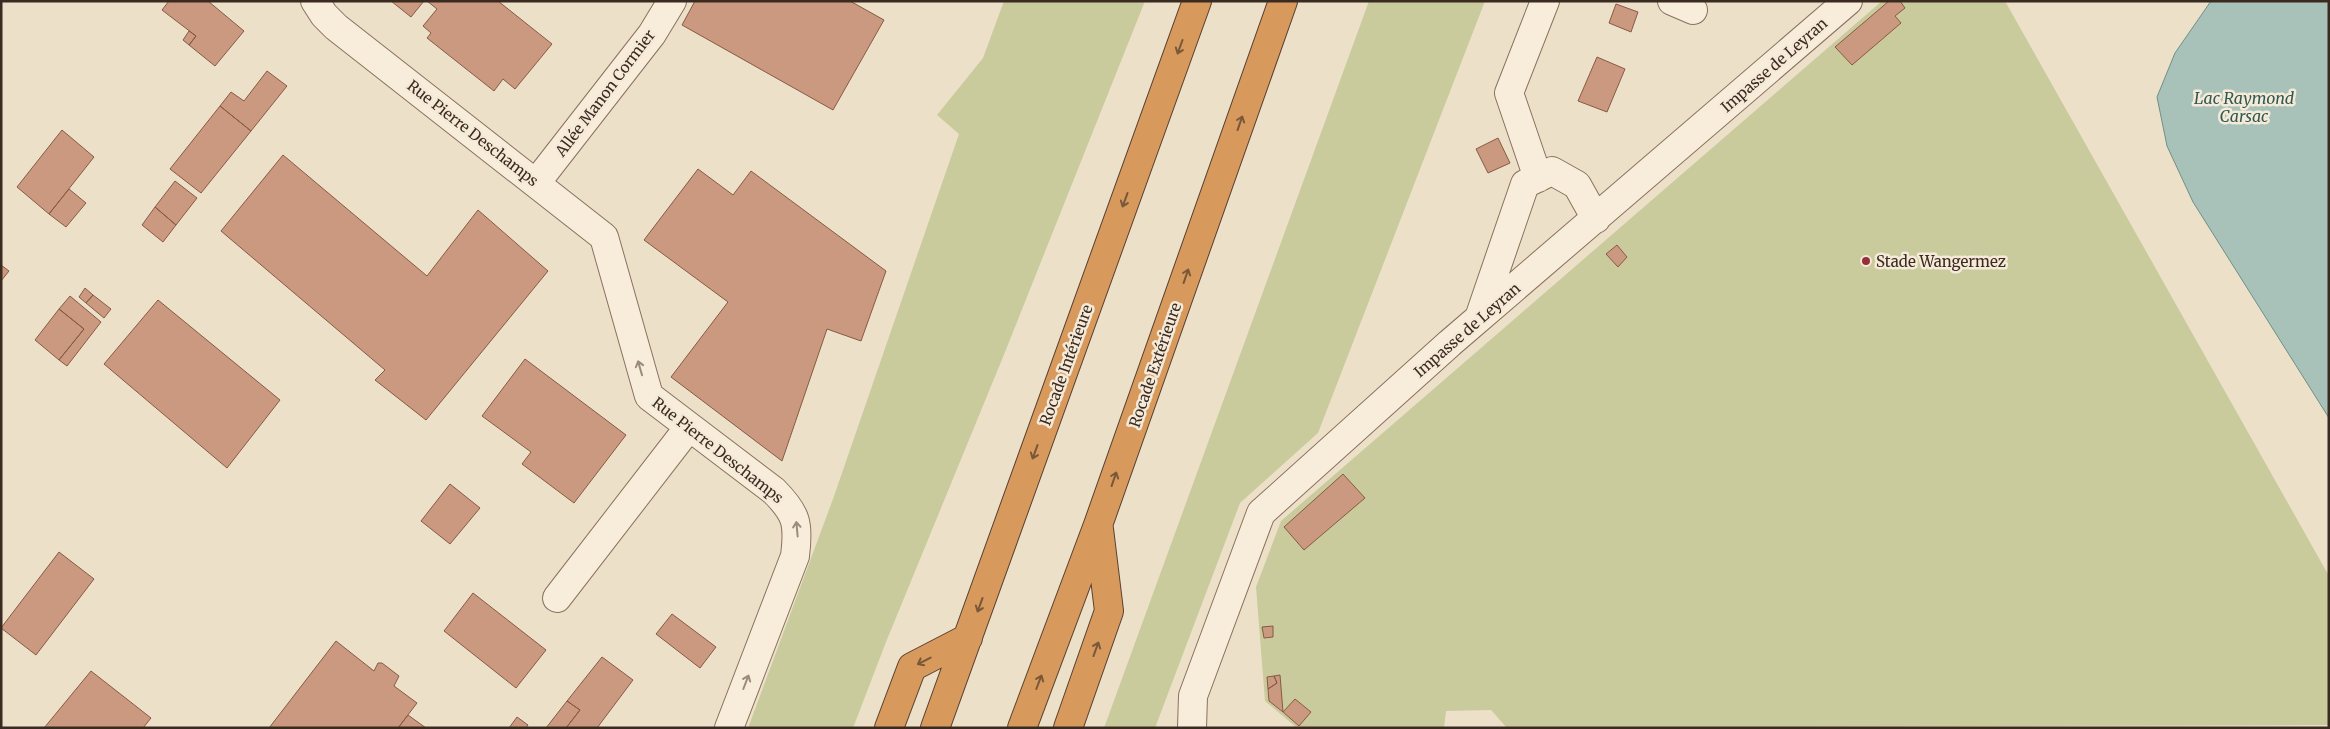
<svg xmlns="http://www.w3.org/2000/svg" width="2330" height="729" viewBox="0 0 2330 729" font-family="Merriweather,serif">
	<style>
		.green { fill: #c9cb9c }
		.water { fill: #a9c2b9; stroke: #6f9086 }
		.building { fill: #ca997f; stroke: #875a44 }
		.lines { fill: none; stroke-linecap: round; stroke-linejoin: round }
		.minor-casing { stroke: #89715e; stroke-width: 30 }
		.highway-casing { stroke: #574031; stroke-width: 30 }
		.minor { stroke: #f8eddb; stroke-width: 28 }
		.highway { stroke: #d8995d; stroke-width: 28 }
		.oneway { stroke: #795739 }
		.oneway2 { stroke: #998c7e }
		.poi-dot { fill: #962f38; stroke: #f5ead8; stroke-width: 2 }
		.labels { text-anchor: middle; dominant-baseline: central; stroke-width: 5; stroke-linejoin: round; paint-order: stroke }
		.street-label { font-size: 15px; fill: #3a2b21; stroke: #f5ead8 }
		.poi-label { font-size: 15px; fill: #3a2b21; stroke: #f5ead8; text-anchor: start }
		.water-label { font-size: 16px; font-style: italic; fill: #305953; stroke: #f5ead8 }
	</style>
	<rect width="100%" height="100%" fill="#ede0c8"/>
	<path class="green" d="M 1004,1 L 1145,1 L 1003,357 L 886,642 L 853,728 L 748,728 L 833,499 L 959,134 L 937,115 L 983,58 Z
		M 1369,1 L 1485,1 L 1318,433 L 1240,503 L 1155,728 L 1104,728 Z
		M 1882,1 L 2005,1 L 2329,576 L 2329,725 L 1507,728 L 1491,710 L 1446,711 L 1444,728 L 1297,728 L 1265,701 L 1256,587 L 1281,521 Z"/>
	<path class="water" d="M 2211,1 L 2329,1 L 2329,418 L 2193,202 L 2167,146 L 2157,97 L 2175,53 Z"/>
	<path class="building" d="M 169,1 L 208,1 L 244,31 L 215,66 L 189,45 L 196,36 L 162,10 Z
		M 391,1 L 424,1 L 411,17 Z
		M 427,1 L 498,1 L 552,44 L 515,89 L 503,79 L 494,91 L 427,38 L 431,33 L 423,26 L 437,9 Z
		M 695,1 L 850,1 L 884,20 L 833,110 L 682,25 Z
		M 1889,1 L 1900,1 L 1905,8 L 1895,16 L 1901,23 L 1852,65 L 1835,47 Z
		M 1616,4 L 1638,12 L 1631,32 L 1609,23 Z
		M 189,31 L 196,36 L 189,45 L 183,40 Z
		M 1597,57 L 1625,69 L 1607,112 L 1578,101 Z
		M 267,71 L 287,86 L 251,131 L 220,106 L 231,92 L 244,101 Z
		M 220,106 L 251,131 L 201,193 L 170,169 Z
		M 62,130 L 94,157 L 49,214 L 17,187 Z
		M 1498,138 L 1510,163 L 1488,173 L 1476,149 Z
		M 283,155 L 427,276 L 478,210 L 548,271 L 426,420 L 375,380 L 385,370 L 221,231 Z
		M 698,169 L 733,195 L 751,171 L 886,271 L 861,341 L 827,329 L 782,461 L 671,377 L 728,302 L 644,240 Z
		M 175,181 L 197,198 L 176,225 L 155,207 Z
		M 69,189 L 86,203 L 66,227 L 49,214 Z
		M 155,207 L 176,225 L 163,242 L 142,225 Z
		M 1617,245 L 1627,257 L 1618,267 L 1606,254 Z
		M 1,265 L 9,271 L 1,281 Z
		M 85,288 L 93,295 L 86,303 L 79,297 Z
		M 93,295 L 111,309 L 104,318 L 86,303 Z
		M 70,296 L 101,322 L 67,366 L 59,360 L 84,329 L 59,309 Z
		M 158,300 L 280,400 L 227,468 L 104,364 Z
		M 59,309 L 84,329 L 59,360 L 35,340 Z
		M 525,359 L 626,435 L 574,503 L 522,464 L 531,452 L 482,416 Z
		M 1343,474 L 1365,498 L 1304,550 L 1284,527 Z
		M 450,484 L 480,508 L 450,544 L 421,521 Z
		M 59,552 L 94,579 L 36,655 L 1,628 Z
		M 473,593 L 546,650 L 516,688 L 444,631 Z
		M 672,614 L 716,647 L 700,668 L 656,634 Z
		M 1273,626 L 1273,637 L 1264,638 L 1262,627 Z
		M 336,641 L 374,671 L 378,663 L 382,663 L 399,676 L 394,686 L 417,703 L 398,728 L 269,728 Z
		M 602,657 L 633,680 L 597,728 L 566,728 L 580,710 L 567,701 Z
		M 91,671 L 151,718 L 143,728 L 44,728 Z
		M 1280,675 L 1283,712 L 1269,701 L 1268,689 L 1277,683 L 1274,676 Z
		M 1274,676 L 1277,683 L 1268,689 L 1267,677 Z
		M 1295,699 L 1311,712 L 1299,726 L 1283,712 Z
		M 567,701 L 580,710 L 566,728 L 546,728 Z
		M 408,715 L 426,728 L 398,728 Z
		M 517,717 L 528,725 L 526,728 L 509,728 Z"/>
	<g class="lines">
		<g class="minor-casing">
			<path id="minor" d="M 315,1 L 324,15 L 336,27 L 604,237 L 649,396 L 774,491 C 797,514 799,524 795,556 L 729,728
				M 1672,1 L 1693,10
				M 1538,178 L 1509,93 L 1545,1
				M 536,183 L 652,34 L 672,1
				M 1479,318 L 1525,184 L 1552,171 L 1577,185 L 1596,219
				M 557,598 L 689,427
				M 1192,728 L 1193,696 L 1261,513 L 1450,343 L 1848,1"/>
		</g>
		<g class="highway-casing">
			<path id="highway" d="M 889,728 L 912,667 L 968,638
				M 935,728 L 1197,1
				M 1022,728 L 1098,525 L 1283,1
				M 1068,728 L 1109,611 L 1099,529"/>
		</g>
		<use href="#minor" class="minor"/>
		<use href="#highway" class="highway"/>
	</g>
	<defs><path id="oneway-shaft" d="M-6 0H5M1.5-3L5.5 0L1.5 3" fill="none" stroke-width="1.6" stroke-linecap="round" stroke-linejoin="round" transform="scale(1.25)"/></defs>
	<g class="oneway">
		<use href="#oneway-shaft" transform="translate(1180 47) rotate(110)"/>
		<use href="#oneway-shaft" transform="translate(1240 123) rotate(-71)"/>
		<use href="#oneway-shaft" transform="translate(1125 200) rotate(110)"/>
		<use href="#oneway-shaft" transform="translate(1186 276) rotate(-71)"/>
		<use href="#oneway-shaft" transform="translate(1035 452) rotate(110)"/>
		<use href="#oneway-shaft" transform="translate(1114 479) rotate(-71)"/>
		<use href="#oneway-shaft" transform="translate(980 605) rotate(110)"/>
		<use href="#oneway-shaft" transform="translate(1096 649) rotate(-70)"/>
		<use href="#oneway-shaft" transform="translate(924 661) rotate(153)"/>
		<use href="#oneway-shaft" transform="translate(1039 682) rotate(-69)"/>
	</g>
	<g class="oneway2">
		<use href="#oneway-shaft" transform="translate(640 368) rotate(-106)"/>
		<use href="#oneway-shaft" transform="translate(797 529) rotate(-95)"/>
		<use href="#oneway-shaft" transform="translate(746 682) rotate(-69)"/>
	</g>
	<circle class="poi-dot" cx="1866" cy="261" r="5"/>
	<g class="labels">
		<g class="street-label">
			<text transform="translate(1774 65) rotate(-41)">Impasse de Leyran</text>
			<text transform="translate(605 93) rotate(-53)">Allée Manon Cormier</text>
			<text transform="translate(473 133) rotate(38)">Rue Pierre Deschamps</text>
			<text transform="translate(1467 330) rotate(-41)">Impasse de Leyran</text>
			<text transform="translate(1066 365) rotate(-70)">Rocade Intérieure</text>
			<text transform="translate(1155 365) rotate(-71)">Rocade Extérieure</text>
			<text transform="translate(718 450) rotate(38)">Rue Pierre Deschamps</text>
		</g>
		<g class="poi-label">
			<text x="1876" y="261">Stade Wangermez</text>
		</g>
		<g class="water-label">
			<text x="2244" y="98">Lac Raymond<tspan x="2244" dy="18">Carsac</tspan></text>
		</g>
	</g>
	<rect width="2330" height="729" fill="none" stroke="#3a2b21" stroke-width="5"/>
</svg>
